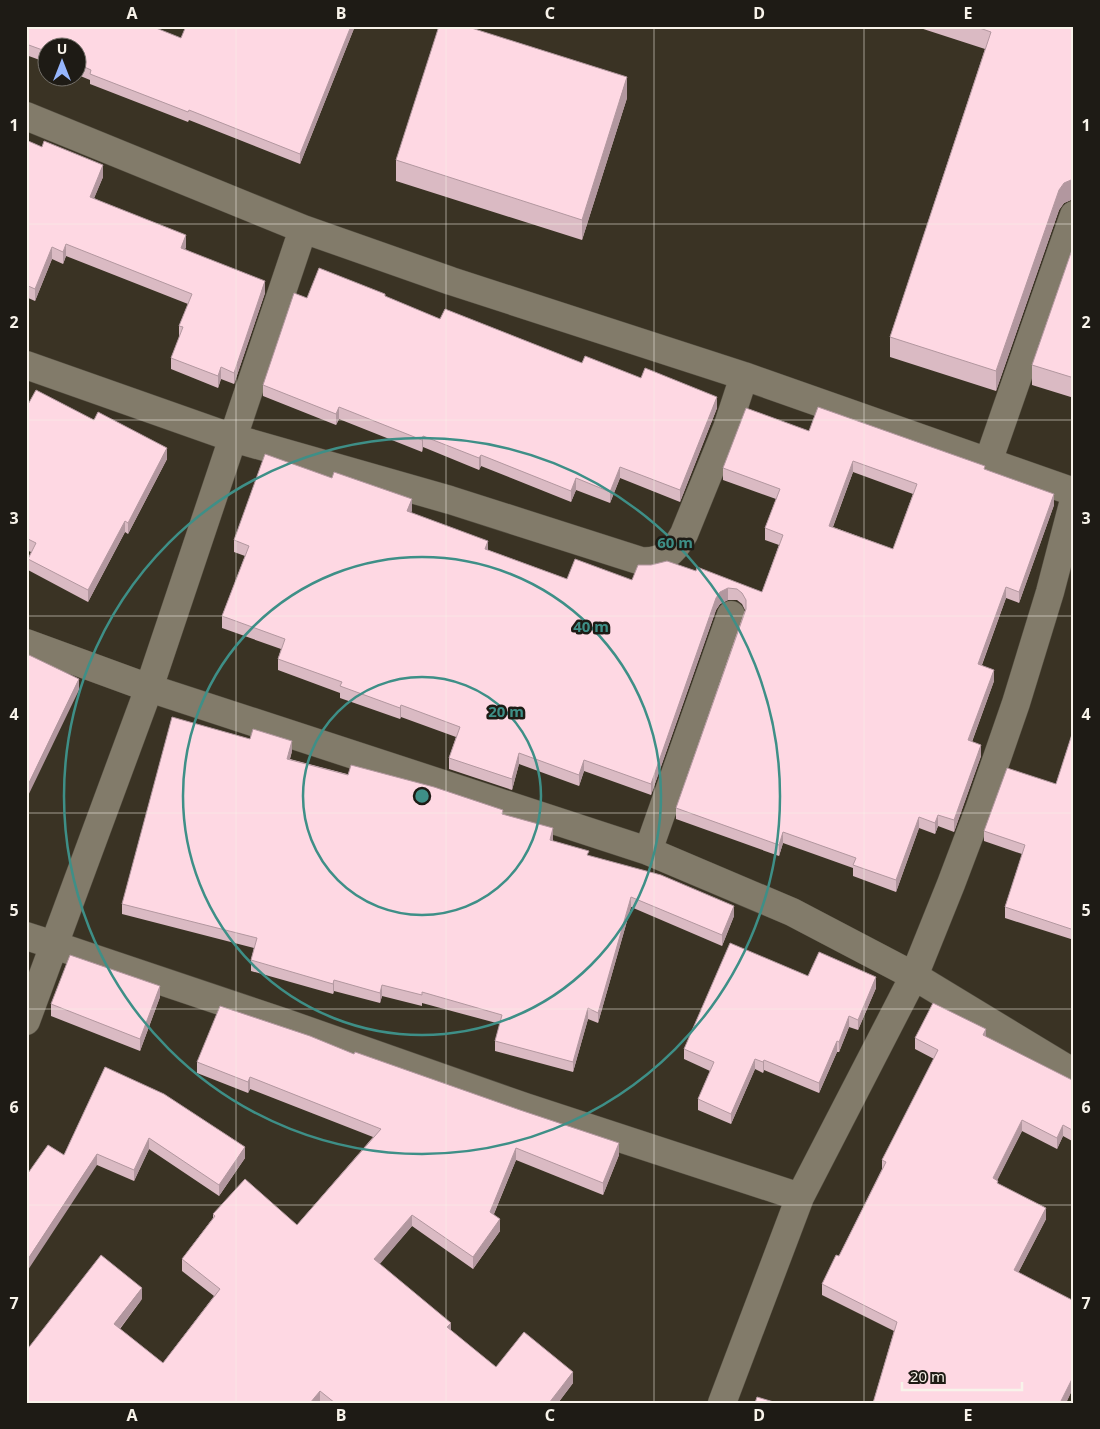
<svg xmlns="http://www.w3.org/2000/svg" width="1100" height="1429" viewBox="0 0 1100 1429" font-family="'Noto Sans',sans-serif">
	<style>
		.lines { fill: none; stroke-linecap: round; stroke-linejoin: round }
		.minor-casing { stroke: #554f42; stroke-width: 29 }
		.minor { stroke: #827b6a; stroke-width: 28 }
		.wall { fill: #dabac3; fill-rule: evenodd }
		.shaded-wall { fill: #b2979f }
		.building { fill: #fed8e3; stroke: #b2979f; fill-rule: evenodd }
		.grid { fill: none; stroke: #f8f3ea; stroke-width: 1; stroke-opacity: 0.55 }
		.ring { fill: none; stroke: #3e8f87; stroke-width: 2.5 }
		.centre { fill: #3e8f87; stroke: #1e1b15; stroke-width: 2.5 }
		.ring-label { font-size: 15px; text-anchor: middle; font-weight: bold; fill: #3e8f87; stroke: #1e1b15; stroke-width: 5; stroke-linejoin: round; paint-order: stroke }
		.neatline { fill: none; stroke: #f8f3ea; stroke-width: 2 }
		.grid-label { font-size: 16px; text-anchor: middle; font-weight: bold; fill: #f8f3ea }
	</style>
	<rect width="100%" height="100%" fill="#3a3324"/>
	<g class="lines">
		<g class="minor-casing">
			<path id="minor" d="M 26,116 L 303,229 L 451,281 L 744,376 L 1074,492
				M 303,229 L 149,688 L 54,945 L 286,1023 L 525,1107 L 800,1197
				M 26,365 L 233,438 L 450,500 L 641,561 C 662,563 674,552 684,534 L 727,428 L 744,376
				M 988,462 L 1074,215
				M 26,643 L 149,688 L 648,851 L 792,912 L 914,976 L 1074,1073
				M 648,851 L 731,615
				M 26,936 L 54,945 L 26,1021
				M 722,1403 L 800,1197 L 914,976 L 951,884 L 979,810 L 1016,703 L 1050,592 L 1074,500"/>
		</g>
		<use href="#minor" class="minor"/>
	</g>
	<path class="wall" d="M 26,26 L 181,38 L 355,26 L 300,164 L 189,120 L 188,122 L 90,84 L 90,80 L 78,75 L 78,48 L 48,48 L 48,63 L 26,55 Z
		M 914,26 L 1074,26 L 1074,200 L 1071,200 L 1064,203 L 1059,210 L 996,391 L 890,357 L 890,337 L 985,49 Z
		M 627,98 L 582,240 L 396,181 L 396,160 Z
		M 26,140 L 103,177 L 94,198 L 186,247 L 185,249 L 265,293 L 234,384 L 221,379 L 218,388 L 171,369 L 171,358 L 179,338 L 179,326 L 188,304 L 66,256 L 63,264 L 52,259 L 35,301 L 26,297 Z
		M 1074,244 L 1074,398 L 1032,385 L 1032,365 Z
		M 385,297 L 440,319 L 582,363 L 641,378 L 717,408 L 680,502 L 620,478 L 610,503 L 576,490 L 571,502 L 481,466 L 479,470 L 423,447 L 422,452 L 339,419 L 336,425 L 263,396 L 263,385 L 307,298 Z
		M 26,408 L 167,459 L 128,534 L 125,532 L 88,602 L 28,570 L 28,559 L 31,552 L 26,550 Z
		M 809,431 L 985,469 L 1054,505 L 1019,603 L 1006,598 L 982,665 L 994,681 L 972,742 L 981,756 L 954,832 L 938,826 L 935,834 L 919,828 L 896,892 L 853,876 L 853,868 L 783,843 L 779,856 L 676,819 L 676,808 L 745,610 L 742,604 L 737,600 L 728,600 L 720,604 L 716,610 L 651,795 L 584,771 L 579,786 L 519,764 L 512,790 L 449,769 L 449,758 L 456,737 L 401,717 L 400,719 L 340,698 L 340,693 L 278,670 L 278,659 L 281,649 L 222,628 L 222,616 L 245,556 L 234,552 L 234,540 L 412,510 L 411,513 L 488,550 L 567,579 L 632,580 L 696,571 L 762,592 L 779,545 L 765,540 L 765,528 L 776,499 L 723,480 L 723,468 ZM 853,472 L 913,494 L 893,549 L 833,527 Z
		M 1074,668 L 1074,686 L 1072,685 L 1072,675 Z
		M 1074,728 L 1074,940 L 1005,918 L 1005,907 L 1022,854 L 984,841 L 984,831 L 1056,784 Z
		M 292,751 L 290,759 L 503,815 L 553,839 L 553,841 L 734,916 L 722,946 L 631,907 L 598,1023 L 588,1019 L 573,1072 L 495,1051 L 495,1041 L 500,1024 L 422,1003 L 422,1006 L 382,996 L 380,1003 L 334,991 L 333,994 L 251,971 L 251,960 L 254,948 L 122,914 L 122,904 Z
		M 808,976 L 876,988 L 858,1030 L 849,1027 L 839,1052 L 837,1052 L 819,1093 L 764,1070 L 763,1073 L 755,1069 L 731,1124 L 698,1110 L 698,1099 L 710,1071 L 684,1059 L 684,1049 Z
		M 160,997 L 140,1051 L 51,1016 L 51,1004 Z
		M 986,1037 L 1074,1081 L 1074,1142 L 1063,1136 L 1057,1149 L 1022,1131 L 997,1180 L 998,1184 L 1046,1219 L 1018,1273 L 1074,1386 L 1066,1403 L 873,1403 L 894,1331 L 822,1295 L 822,1284 L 839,1256 L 882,1169 L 882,1160 L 934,1059 L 915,1049 L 915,1038 Z
		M 354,1054 L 619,1155 L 603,1195 L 516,1160 L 494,1214 L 500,1231 L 473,1269 L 412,1226 L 379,1264 L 451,1331 L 496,1367 L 573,1383 L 558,1403 L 320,1403 L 320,1402 L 26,1403 L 142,1299 L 120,1329 L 163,1363 L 214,1296 L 182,1271 L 182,1259 L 213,1218 L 213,1214 L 297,1225 L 373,1137 L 250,1089 L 248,1093 L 197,1073 L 197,1062 Z
		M 105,1067 L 245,1158 L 219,1196 L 149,1149 L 134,1181 L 97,1165 L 64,1155 Z"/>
	<path class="shaded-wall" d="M 351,26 L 355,26 L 300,164 L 300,154 Z
		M 627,77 L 627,98 L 582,240 L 582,220 Z
		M 103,165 L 103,177 L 90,208 L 90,197 Z
		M 1071,180 L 1071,200 L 1064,203 L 1059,210 L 996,391 L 996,371 L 1059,190 L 1064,183 Z
		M 186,235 L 186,247 L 181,259 L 181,248 Z
		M 66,244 L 66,256 L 63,264 L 63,252 Z
		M 52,247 L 52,259 L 35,301 L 35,289 Z
		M 265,281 L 265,293 L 234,384 L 234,373 Z
		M 221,367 L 221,379 L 218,388 L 218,376 Z
		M 717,397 L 717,408 L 680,502 L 680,490 Z
		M 339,407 L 339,419 L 336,425 L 336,414 Z
		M 423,436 L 423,447 L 422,452 L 422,440 Z
		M 167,448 L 167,459 L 128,534 L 128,523 Z
		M 481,455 L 481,466 L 479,470 L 479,458 Z
		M 853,461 L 853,472 L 829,537 L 829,526 Z
		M 620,467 L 620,478 L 610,503 L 610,492 Z
		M 576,478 L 576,490 L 571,502 L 571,491 Z
		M 1054,494 L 1054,505 L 1019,603 L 1019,592 Z
		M 412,499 L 412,510 L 407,523 L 407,511 Z
		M 125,521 L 125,532 L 88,602 L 88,590 Z
		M 488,541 L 488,552 L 485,549 Z
		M 1006,587 L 1006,598 L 978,675 L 978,664 Z
		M 728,588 L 728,600 L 720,604 L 716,610 L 651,795 L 651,784 L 716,598 L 720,592 Z
		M 994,670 L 994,681 L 968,752 L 968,740 Z
		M 79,679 L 79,690 L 26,800 L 26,789 Z
		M 401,705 L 401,717 L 400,719 L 400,708 Z
		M 292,741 L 292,751 L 287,769 L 287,759 Z
		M 981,745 L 981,756 L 954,832 L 954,820 Z
		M 519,753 L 519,764 L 512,790 L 512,779 Z
		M 584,760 L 584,771 L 579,786 L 579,775 Z
		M 938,815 L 938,826 L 935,834 L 935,823 Z
		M 919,817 L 919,828 L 896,892 L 896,880 Z
		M 553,828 L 553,839 L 550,851 L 550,840 Z
		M 783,832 L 783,843 L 779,856 L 779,845 Z
		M 631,897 L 631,907 L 598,1023 L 598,1013 Z
		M 734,906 L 734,916 L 722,946 L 722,935 Z
		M 876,977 L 876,988 L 858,1030 L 858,1020 Z
		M 334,980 L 334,991 L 333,994 L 333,984 Z
		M 382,985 L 382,996 L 380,1003 L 380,993 Z
		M 160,986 L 160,997 L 140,1051 L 140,1039 Z
		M 588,1008 L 588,1019 L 573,1072 L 573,1062 Z
		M 849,1016 L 849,1027 L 839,1052 L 839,1042 Z
		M 986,1029 L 986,1040 L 983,1035 Z
		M 837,1041 L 837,1052 L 819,1093 L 819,1083 Z
		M 755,1059 L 755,1069 L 731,1124 L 731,1114 Z
		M 764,1060 L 764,1070 L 763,1073 L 763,1062 Z
		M 250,1077 L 250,1089 L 248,1093 L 248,1082 Z
		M 1022,1120 L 1022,1131 L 993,1189 L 993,1178 Z
		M 1063,1125 L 1063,1136 L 1057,1149 L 1057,1138 Z
		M 149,1138 L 149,1149 L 134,1181 L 134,1170 Z
		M 619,1143 L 619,1155 L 603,1195 L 603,1183 Z
		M 245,1147 L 245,1158 L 219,1196 L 219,1185 Z
		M 516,1148 L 516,1160 L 490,1223 L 490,1212 Z
		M 97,1154 L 97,1165 L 26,1273 L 26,1262 Z
		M 1046,1208 L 1046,1219 L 1014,1281 L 1014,1270 Z
		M 412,1215 L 412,1226 L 374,1271 L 374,1259 Z
		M 500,1219 L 500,1231 L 473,1269 L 473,1257 Z
		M 142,1288 L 142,1299 L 114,1336 L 114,1324 Z
		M 451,1323 L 451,1334 L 447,1327 Z
		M 573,1372 L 573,1383 L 558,1403 L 549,1403 Z
		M 1074,1375 L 1074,1386 L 1066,1403 L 1060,1403 Z
		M 320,1391 L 320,1402 L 319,1403 L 310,1403 Z"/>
	<path class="building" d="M 26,26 L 151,26 L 181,38 L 186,26 L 351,26 L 300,154 L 189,110 L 188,112 L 90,74 L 91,70 L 78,64 L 78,48 L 48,48 L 48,52 L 26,44 Z
		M 439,26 L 465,26 L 627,77 L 582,220 L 396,160 Z
		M 974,26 L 1074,26 L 1074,180 L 1071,180 L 1064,183 L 1059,190 L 996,371 L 890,337 L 991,32 Z
		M 26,140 L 42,147 L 44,141 L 103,165 L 90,197 L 186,235 L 181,248 L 265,281 L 234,373 L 221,367 L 218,376 L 171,358 L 183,327 L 179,326 L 192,294 L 66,244 L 63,252 L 52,247 L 35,289 L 26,285 Z
		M 1074,244 L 1074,378 L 1032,365 Z
		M 319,268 L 385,294 L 385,296 L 440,319 L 445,309 L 582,363 L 585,356 L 641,378 L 645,368 L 717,397 L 680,490 L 620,467 L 610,492 L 576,478 L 571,491 L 481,455 L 479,458 L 423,436 L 422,440 L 339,407 L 336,414 L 263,385 L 294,293 L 307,298 Z
		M 36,390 L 94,420 L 98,412 L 167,448 L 128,523 L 125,521 L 88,590 L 28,559 L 36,543 L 26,538 L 26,408 Z
		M 818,407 L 985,466 L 984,469 L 1054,494 L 1019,592 L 1006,587 L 978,664 L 994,670 L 968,740 L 981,745 L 954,820 L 938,815 L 935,823 L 919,817 L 896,880 L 853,865 L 856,858 L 783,832 L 779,845 L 676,808 L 746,609 L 746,600 L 742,593 L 737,589 L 728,588 L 720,592 L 716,598 L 651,784 L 584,760 L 579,775 L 519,753 L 512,779 L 449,758 L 460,727 L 401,705 L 400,708 L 340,686 L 342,682 L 278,659 L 285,639 L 222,616 L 249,546 L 234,540 L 265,454 L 332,478 L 334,472 L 412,499 L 407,511 L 488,541 L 485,549 L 567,579 L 575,559 L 632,580 L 638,565 L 651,565 L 667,561 L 696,571 L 697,567 L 762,592 L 783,535 L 765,528 L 780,489 L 723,468 L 746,408 L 809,431 ZM 853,461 L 917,484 L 893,549 L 829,526 Z
		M 29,655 L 79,679 L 26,789 L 26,660 Z
		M 172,717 L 250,739 L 253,729 L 292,741 L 287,759 L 348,775 L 351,765 L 434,787 L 503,810 L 502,814 L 553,828 L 550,840 L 589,851 L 587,855 L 661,875 L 734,906 L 722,935 L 631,897 L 598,1013 L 588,1008 L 573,1062 L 495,1041 L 502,1015 L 422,992 L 422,995 L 382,985 L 380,993 L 334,980 L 333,984 L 251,960 L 257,938 L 122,904 Z
		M 1074,728 L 1074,930 L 1005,907 L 1025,845 L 984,831 L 1007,768 L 1056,784 Z
		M 730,943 L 808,976 L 819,952 L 876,977 L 858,1020 L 849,1016 L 839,1042 L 837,1041 L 819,1083 L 764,1060 L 763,1062 L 755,1059 L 731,1114 L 698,1099 L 714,1062 L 684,1049 Z
		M 70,955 L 160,986 L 140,1039 L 51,1004 Z
		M 933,1003 L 986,1029 L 983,1035 L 1074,1081 L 1074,1131 L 1063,1125 L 1057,1138 L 1022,1120 L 993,1178 L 998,1181 L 997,1183 L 1046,1208 L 1014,1270 L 1074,1301 L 1074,1375 L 1060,1403 L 873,1403 L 897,1322 L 822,1284 L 836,1255 L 839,1256 L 886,1162 L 882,1160 L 938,1050 L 915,1038 Z
		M 220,1006 L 310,1036 L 354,1054 L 355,1052 L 520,1110 L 619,1143 L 603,1183 L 516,1148 L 490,1212 L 500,1219 L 473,1257 L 412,1215 L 374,1259 L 451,1323 L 447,1327 L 496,1367 L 524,1332 L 573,1372 L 549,1403 L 335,1403 L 320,1391 L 310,1403 L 26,1403 L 26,1351 L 101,1255 L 142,1288 L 114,1324 L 163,1363 L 220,1289 L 182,1259 L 215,1216 L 213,1214 L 245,1179 L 297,1225 L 381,1129 L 250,1077 L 248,1082 L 197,1062 Z
		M 105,1067 L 164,1094 L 245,1147 L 219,1185 L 149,1138 L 134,1170 L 97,1154 L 26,1262 L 26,1176 L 48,1145 L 64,1155 Z
		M 757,1397 L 777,1403 L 755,1403 Z"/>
	<path class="grid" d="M 236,26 L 236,1403M 446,26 L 446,1403M 654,26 L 654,1403M 864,26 L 864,1403M 26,224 L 1074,224M 26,420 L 1074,420M 26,616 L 1074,616M 26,813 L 1074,813M 26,1009 L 1074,1009M 26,1205 L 1074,1205"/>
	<g class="ring">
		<circle cx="422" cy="796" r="119"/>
		<circle cx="422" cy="796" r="239"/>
		<circle cx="422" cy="796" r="358"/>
	</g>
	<circle cx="422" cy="796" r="8" class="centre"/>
	<g class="ring-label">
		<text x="675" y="548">60 m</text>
		<text x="591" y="632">40 m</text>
		<text x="506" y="717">20 m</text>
	</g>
	<rect width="1100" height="1429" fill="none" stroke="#1e1b15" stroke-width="55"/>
	<g transform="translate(62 62)"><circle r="24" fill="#1e1b15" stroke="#75716a"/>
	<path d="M0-4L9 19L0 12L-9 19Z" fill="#96b6fd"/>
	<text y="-8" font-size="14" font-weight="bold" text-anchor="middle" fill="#f8f3ea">U</text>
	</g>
	<path d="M902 1382v8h120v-8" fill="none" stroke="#f8f3ea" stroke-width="2.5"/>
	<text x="910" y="1382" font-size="15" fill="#f8f3ea" stroke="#1e1b15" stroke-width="4" paint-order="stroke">20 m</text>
	<rect x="28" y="28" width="1044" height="1374" class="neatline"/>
	<g class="grid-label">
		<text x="132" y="19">A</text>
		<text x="341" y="19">B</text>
		<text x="550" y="19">C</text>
		<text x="759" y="19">D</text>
		<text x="968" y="19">E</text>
		<text x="14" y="131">1</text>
		<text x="1086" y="131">1</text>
		<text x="14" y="328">2</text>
		<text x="1086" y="328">2</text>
		<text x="14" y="524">3</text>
		<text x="1086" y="524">3</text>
		<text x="14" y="720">4</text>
		<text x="1086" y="720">4</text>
		<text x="14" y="916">5</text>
		<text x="1086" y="916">5</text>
		<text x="14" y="1113">6</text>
		<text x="1086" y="1113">6</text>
		<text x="14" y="1309">7</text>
		<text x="1086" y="1309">7</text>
		<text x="132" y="1421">A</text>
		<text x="341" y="1421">B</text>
		<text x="550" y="1421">C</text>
		<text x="759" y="1421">D</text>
		<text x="968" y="1421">E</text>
	</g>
</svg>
